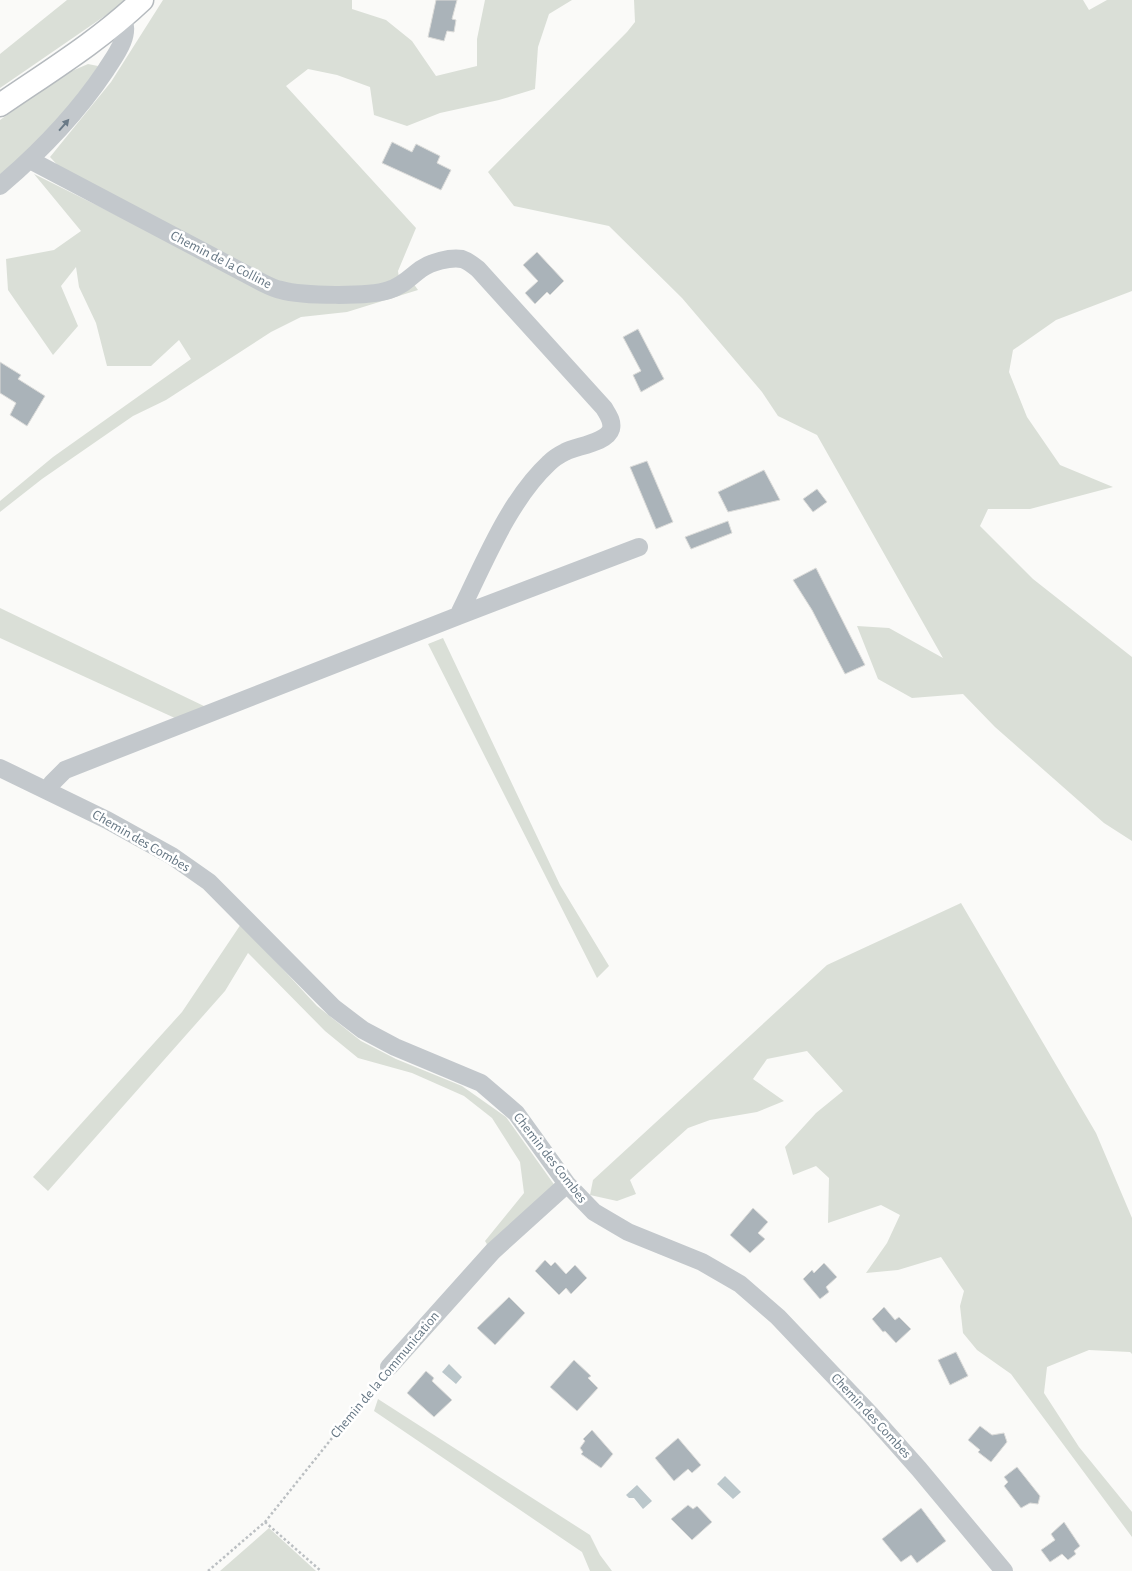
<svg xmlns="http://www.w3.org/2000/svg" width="1132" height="1571" viewBox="0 0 1132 1571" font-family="'Alegreya Sans',sans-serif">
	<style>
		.green { fill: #dadfd7 }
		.water { fill: #bbc7cb }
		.building { fill: #aab3b9; stroke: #dcdcda }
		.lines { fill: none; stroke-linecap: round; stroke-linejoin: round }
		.major-casing { stroke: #b5babe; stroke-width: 25 }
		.path { stroke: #bbbfc2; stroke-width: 2.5; stroke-dasharray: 2.5 2.5; stroke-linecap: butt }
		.minor { stroke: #c3c8cc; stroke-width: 18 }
		.major { stroke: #fff; stroke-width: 22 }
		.oneway { fill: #6a7a87 }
		.labels { text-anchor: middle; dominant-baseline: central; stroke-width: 5; stroke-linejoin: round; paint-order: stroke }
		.street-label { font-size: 14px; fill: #657683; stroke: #fff }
	</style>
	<rect width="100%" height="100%" fill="#fafaf8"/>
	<path class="green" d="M 67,0 L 128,0 L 0,88 L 0,54 Z
		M 163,0 L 352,0 L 352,9 L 386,20 L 412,41 L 436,76 L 477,66 L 477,39 L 485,0 L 572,0 L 549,14 L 538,47 L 535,89 L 499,100 L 440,113 L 407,126 L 374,115 L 370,87 L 337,75 L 308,69 L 286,86 L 416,228 L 398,271 L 399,278 L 362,290 L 312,288 L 263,278 L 63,171 L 50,157 L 111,82 Z
		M 634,0 L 1083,0 L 1089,10 L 1107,0 L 1132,0 L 1132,291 L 1056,320 L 1013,350 L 1009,372 L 1027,417 L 1060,465 L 1113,487 L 1030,509 L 988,509 L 980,526 L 1033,579 L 1132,657 L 1132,841 L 1104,823 L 995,727 L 963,694 L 912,698 L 878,679 L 857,626 L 889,628 L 943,658 L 817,435 L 778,416 L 762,392 L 682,298 L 609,226 L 514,206 L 488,172 L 627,32 L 635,22 Z
		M 88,64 L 98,66 L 72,108 L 0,177 L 0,120 L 65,74 Z
		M 34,174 L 279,296 L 413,283 L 418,290 L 347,312 L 301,317 L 271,332 L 166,400 L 133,416 L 42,479 L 0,512 L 0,501 L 53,457 L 191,359 L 179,340 L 151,366 L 107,366 L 96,323 L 79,287 L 76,267 L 61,286 L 78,326 L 53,355 L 8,290 L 6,259 L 54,250 L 81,231 Z
		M 0,608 L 206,707 L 177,719 L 0,638 Z
		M 443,638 L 560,885 L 609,966 L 597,978 L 428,644 Z
		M 961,903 L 1096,1133 L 1132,1218 L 1132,1354 L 1130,1352 L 1089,1350 L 1047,1367 L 1044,1393 L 1079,1447 L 1132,1512 L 1132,1537 L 1011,1374 L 977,1350 L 963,1333 L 960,1306 L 964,1291 L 941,1257 L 898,1270 L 866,1273 L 887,1243 L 900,1215 L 881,1205 L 828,1223 L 829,1178 L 816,1166 L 793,1175 L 785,1147 L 816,1113 L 843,1091 L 807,1051 L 767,1059 L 753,1079 L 784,1101 L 757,1112 L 710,1120 L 688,1128 L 630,1180 L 636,1194 L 617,1201 L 590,1195 L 593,1180 L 827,965 Z
		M 241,924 L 317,1006 L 361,1041 L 396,1059 L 462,1086 L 506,1117 L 558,1190 L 496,1259 L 485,1241 L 524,1193 L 520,1162 L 492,1118 L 464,1096 L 412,1073 L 358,1058 L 325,1031 L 248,953 L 225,991 L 48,1191 L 33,1177 L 182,1012 Z
		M 378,1399 L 590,1535 L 600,1555 L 612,1571 L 590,1571 L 582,1552 L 374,1411 Z
		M 269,1528 L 316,1571 L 220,1571 Z"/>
	<path class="water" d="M 449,1364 L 462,1377 L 456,1384 L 442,1372 Z
		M 725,1476 L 741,1492 L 733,1499 L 717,1484 Z
		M 637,1485 L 652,1501 L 643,1509 L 634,1498 L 629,1498 L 626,1495 Z"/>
	<path class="building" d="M 436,0 L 457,0 L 452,19 L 456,20 L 454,32 L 447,31 L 444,41 L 428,37 Z
		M 392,142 L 412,152 L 416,144 L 440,156 L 437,163 L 451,170 L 441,190 L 382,163 Z
		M 537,252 L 564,281 L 550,295 L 547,292 L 535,304 L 525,293 L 538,281 L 523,265 Z
		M 638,329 L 664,379 L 641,392 L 633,375 L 641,371 L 623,337 Z
		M 0,362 L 21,375 L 18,379 L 45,396 L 27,426 L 10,415 L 16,403 L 0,393 Z
		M 647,461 L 673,522 L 656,529 L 630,467 Z
		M 764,470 L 780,500 L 728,512 L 718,492 Z
		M 817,489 L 827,502 L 813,512 L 803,499 Z
		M 728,521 L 732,533 L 691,549 L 685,537 Z
		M 816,568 L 865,665 L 845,674 L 812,610 L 793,580 Z
		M 753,1208 L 768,1222 L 758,1233 L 765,1239 L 750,1253 L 730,1235 Z
		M 545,1260 L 551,1266 L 555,1262 L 566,1274 L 575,1265 L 587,1278 L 571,1294 L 566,1288 L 559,1295 L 535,1271 Z
		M 824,1263 L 837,1277 L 826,1287 L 829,1292 L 820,1299 L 803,1279 L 812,1270 L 814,1273 Z
		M 509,1297 L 525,1313 L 495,1345 L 477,1328 Z
		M 884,1307 L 895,1320 L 899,1317 L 911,1329 L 896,1343 L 885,1331 L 883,1332 L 872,1319 Z
		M 956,1352 L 968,1376 L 950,1385 L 938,1360 Z
		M 574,1360 L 591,1376 L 588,1378 L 598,1388 L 577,1411 L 550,1387 Z
		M 426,1371 L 434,1378 L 432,1381 L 452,1400 L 434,1417 L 407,1393 Z
		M 980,1426 L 992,1435 L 1004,1433 L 1007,1442 L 991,1462 L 978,1452 L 980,1450 L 968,1440 Z
		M 592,1430 L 613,1454 L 601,1468 L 581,1454 L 583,1452 L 580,1448 L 585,1441 L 583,1439 Z
		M 678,1438 L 701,1465 L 692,1473 L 688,1469 L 674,1481 L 655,1458 Z
		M 1017,1467 L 1040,1496 L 1038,1504 L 1030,1503 L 1021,1508 L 1004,1486 L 1008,1482 L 1004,1477 Z
		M 688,1505 L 693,1509 L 697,1506 L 712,1522 L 692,1540 L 671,1519 Z
		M 921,1508 L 946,1541 L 917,1563 L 911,1555 L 901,1562 L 882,1539 Z
		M 1064,1522 L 1080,1546 L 1074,1551 L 1076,1554 L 1068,1560 L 1062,1554 L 1050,1562 L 1041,1550 L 1055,1540 L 1051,1534 Z"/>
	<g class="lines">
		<g class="major-casing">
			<path id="major" d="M 0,105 C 48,72 99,41 142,0"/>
		</g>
		<path class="path" d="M 265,1522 L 321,1571
			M 208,1571 L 265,1522 L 380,1378"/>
		<path class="minor" d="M 30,160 L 263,283 C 269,286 275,289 281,290 C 302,296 369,297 389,290 C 403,286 410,277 421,269 C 431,262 450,257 462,259 C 468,261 473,265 478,269 L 604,408 C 608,415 613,421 611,429 C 607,443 576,446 565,452 C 559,455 553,459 549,463 C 508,501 483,566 458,616 L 65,770 L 52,783 L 49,791
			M 0,186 C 41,151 76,115 106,70 C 115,56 131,36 123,18
			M 458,616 L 639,547
			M 0,768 L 107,820 L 172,856 L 209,882 L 334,1008 L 363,1030 L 395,1047 L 481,1083 L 516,1113 L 567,1184 L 594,1212 L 628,1232 L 702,1262 L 740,1284 L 778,1317 L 871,1415 L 919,1469 L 1004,1571
			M 389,1367 L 493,1251 L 567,1184"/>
		<use href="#major" class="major"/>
	</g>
	<defs><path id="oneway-solid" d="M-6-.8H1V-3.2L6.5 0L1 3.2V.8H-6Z" transform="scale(1.25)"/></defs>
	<use class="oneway" href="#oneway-solid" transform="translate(64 125) rotate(-49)"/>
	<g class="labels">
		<g class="street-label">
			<text transform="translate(221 260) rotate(27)">Chemin de la Colline</text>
			<text transform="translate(141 841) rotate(30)">Chemin des Combes</text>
			<text transform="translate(550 1158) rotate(52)">Chemin des Combes</text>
			<text transform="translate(385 1375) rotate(-50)">Chemin de la Communication</text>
			<text transform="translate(871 1416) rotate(47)">Chemin des Combes</text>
		</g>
	</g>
</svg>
